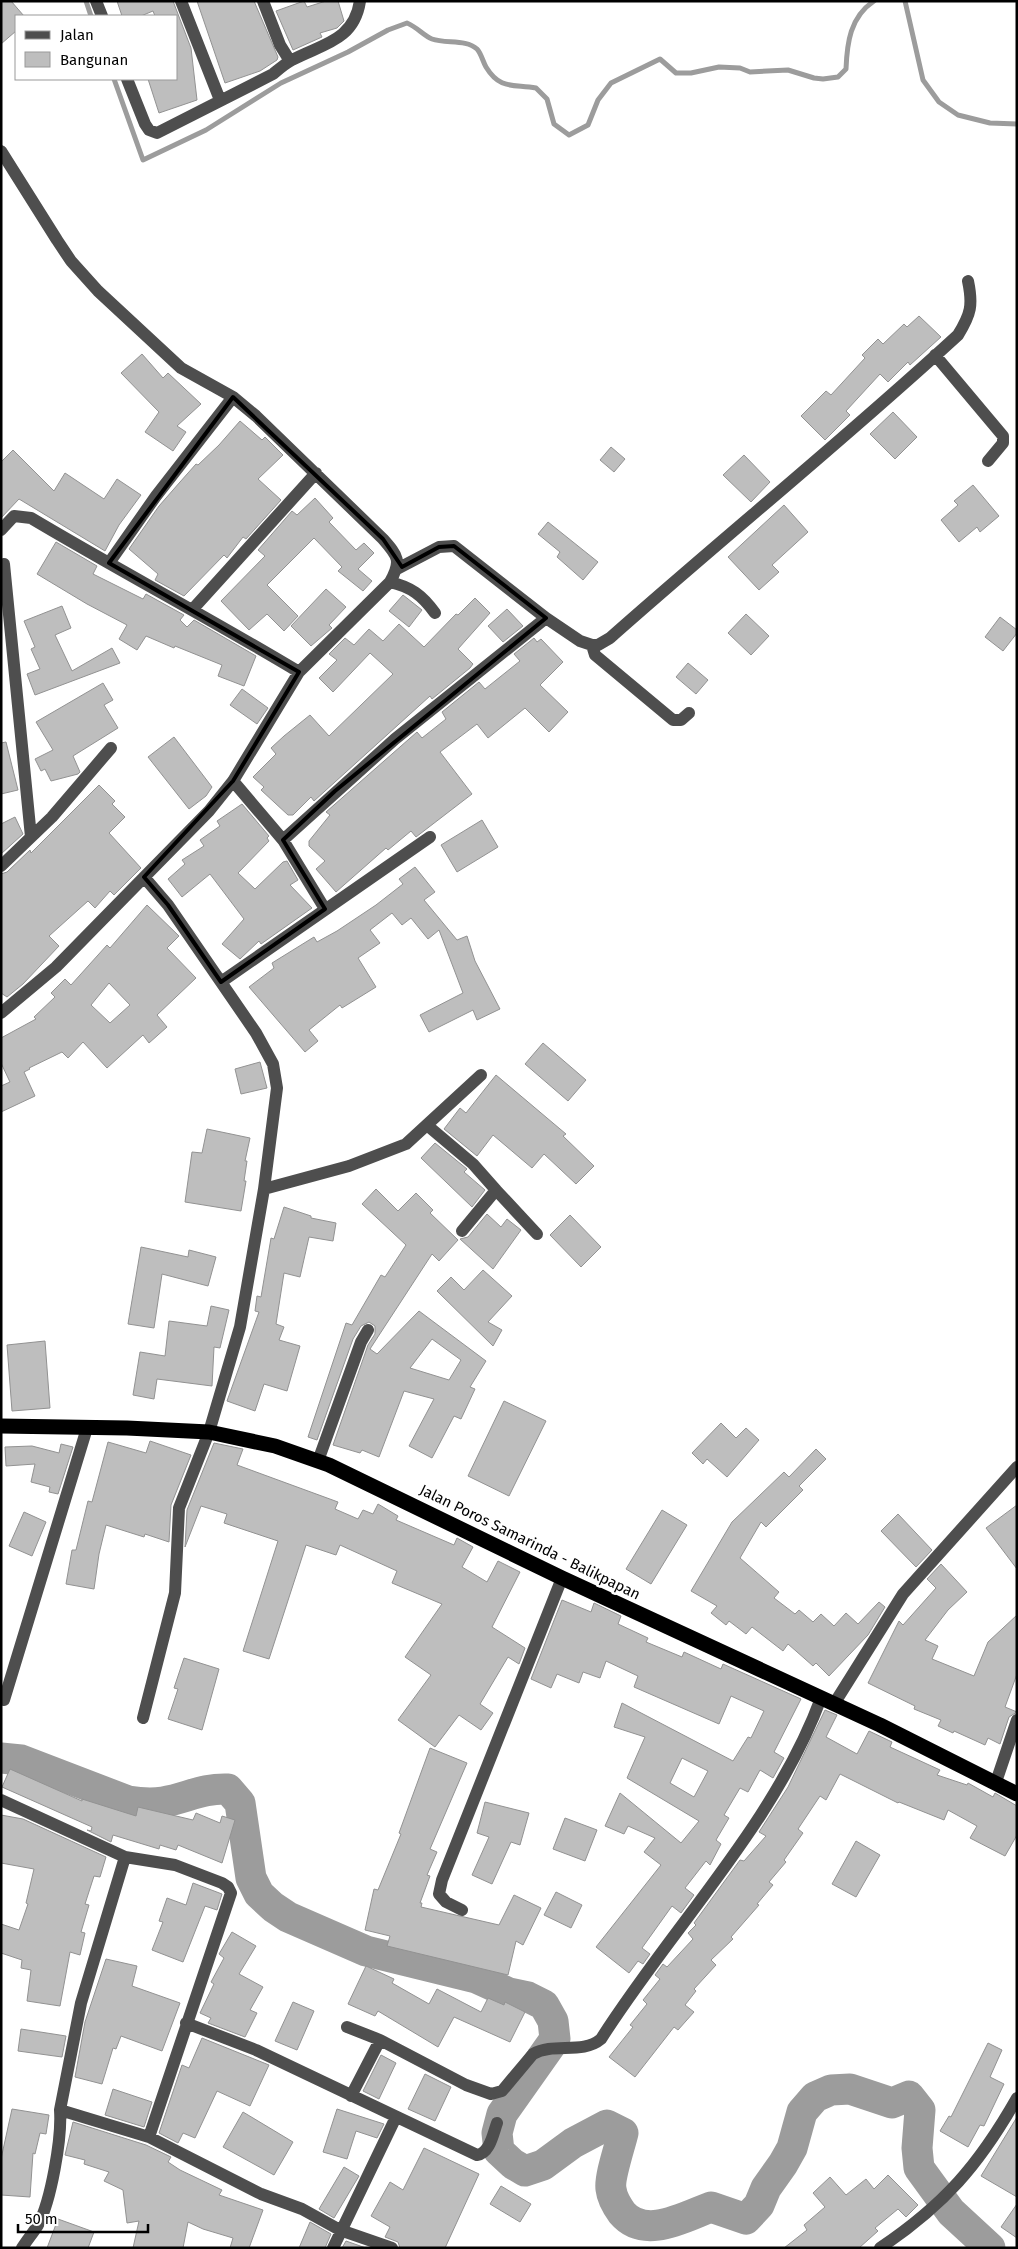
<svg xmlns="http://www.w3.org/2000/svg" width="1018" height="2249" viewBox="0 0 1018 2249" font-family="'Fira Sans',sans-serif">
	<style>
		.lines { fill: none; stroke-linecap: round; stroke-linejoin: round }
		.stream { stroke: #9c9c9c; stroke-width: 5 }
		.river { stroke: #9c9c9c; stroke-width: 31 }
		.building { fill: #bebebe; stroke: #929292; fill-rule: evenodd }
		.minor { stroke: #4e4e4e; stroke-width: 12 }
		.highway { stroke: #000; stroke-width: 15 }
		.marked { fill: none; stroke: #000; stroke-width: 4; stroke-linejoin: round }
		.labels { text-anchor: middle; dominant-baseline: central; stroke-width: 5; stroke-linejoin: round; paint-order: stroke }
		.street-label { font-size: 15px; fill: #000; stroke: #fff }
	</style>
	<rect width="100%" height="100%" fill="#fff"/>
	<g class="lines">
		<path class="stream" d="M 86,1 L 91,16
			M 905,1 L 923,80 L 939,102 L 958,115 L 990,123 L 1017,124
			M 114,79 L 143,160 L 206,130 L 281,83 L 348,52 L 388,30 L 407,23 C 417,27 424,36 432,39 C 446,44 466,39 477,49 C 481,53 483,62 486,67 C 500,90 513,84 536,88 L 547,99 L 554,124 L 569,135 L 588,125 L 598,100 L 611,83 L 660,59 L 676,73 L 691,73 L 719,67 L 740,68 L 750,72 L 788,70 L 814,78 L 823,79 L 838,77 L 846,69 C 847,43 850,17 874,1"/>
		<path class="river" d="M 1,1758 L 21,1760 L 128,1801 C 140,1803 151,1804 163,1802 C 187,1798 202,1788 228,1789 L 240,1803 L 251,1878 L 259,1894 L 273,1907 L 288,1917 L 366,1951 L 476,1978 L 509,1993 L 528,1997 L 544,2005 L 553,2021 L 555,2039 L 502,2114 L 497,2133 L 499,2151 L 513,2164 L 525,2171 L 543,2165 L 573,2143 L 607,2125 L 623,2133 C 620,2146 609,2178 611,2189 C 612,2198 617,2206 622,2213 C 645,2240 684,2217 711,2207 L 746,2219 L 759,2205 L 766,2188 L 783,2164 L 792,2148 L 802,2112 L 815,2097 L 831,2090 L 850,2089 L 892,2103 L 909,2096 L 920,2110 L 917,2148 L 919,2168 L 951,2212 L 990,2248"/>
	</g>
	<path class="building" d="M 1,1 L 11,1 L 24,16 L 16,16 L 16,31 L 1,44 Z
		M 117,1 L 173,1 L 191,48 L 197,100 L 159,113 L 148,79 L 176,79 L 176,16 L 155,16 L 153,11 L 141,16 L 122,16 Z
		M 197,1 L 254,1 L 278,57 L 277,60 L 260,71 L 225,83 Z
		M 304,1 L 307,7 L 326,1 L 338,1 L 344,21 L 337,28 L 320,33 L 322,37 L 293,50 L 276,11 Z
		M 919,316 L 941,337 L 910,365 L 908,362 L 888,382 L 880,374 L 846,411 L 850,415 L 825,440 L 801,416 L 826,391 L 831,395 L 865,358 L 862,355 L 878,339 L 883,344 L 904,324 L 907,327 Z
		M 142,354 L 163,378 L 168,373 L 201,404 L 177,426 L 186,432 L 173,451 L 145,432 L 159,412 L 121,373 Z
		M 893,412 L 917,437 L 895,459 L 870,434 Z
		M 240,421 L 262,440 L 265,437 L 283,455 L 258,479 L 281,500 L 246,539 L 243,537 L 227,558 L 224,555 L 184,596 L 155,580 L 158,574 L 129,549 L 159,506 L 180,482 L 196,464 L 198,465 L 219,445 Z
		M 611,447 L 625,459 L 614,472 L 600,460 Z
		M 13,450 L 54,491 L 65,473 L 104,499 L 117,479 L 141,495 L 119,525 L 105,551 L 19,499 L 1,518 L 1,462 Z
		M 744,455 L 770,482 L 751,502 L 723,475 Z
		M 973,485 L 999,516 L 980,532 L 977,527 L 959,542 L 941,520 L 958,505 L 954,501 Z
		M 315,498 L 333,518 L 329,522 L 356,550 L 364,543 L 374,553 L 358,569 L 372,581 L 363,591 L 338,571 L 342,567 L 314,538 L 267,585 L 298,616 L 284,631 L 267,614 L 249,630 L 221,601 L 265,556 L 258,550 L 292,511 L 297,515 Z
		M 784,505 L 808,532 L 772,565 L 779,572 L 759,590 L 728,557 Z
		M 548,522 L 598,562 L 583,580 L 557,557 L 560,552 L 538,534 Z
		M 56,542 L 97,566 L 93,574 L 143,599 L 146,594 L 184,615 L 180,620 L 187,627 L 194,620 L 256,656 L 244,686 L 218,676 L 222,665 L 175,646 L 174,648 L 146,636 L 137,650 L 119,639 L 127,625 L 87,604 L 37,574 Z
		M 326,589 L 346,607 L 329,625 L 332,628 L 311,646 L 291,626 Z
		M 403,595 L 422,610 L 409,627 L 389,611 Z
		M 475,598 L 490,613 L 458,649 L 473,664 L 470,668 L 432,699 L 430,696 L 314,801 L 311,797 L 293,815 L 288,815 L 261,790 L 264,787 L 253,777 L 276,754 L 271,748 L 284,736 L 310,715 L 329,736 L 393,674 L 370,653 L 333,692 L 319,678 L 337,660 L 329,654 L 345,638 L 354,645 L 369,629 L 383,641 L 399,624 L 424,647 L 456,614 L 458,615 Z
		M 62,606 L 71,628 L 55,635 L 72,671 L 112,648 L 120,663 L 35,695 L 27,674 L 40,669 L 31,649 L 35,647 L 24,621 Z
		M 507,609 L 523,626 L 503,642 L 488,626 Z
		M 746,614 L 769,636 L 751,655 L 728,633 Z
		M 1000,617 L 1017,630 L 1017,633 L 1003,651 L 985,637 Z
		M 534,638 L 537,642 L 541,639 L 563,662 L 540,685 L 568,712 L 549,732 L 525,708 L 488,738 L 477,724 L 440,752 L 472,794 L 416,837 L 411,831 L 388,850 L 386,848 L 336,892 L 316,869 L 325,861 L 309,846 L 309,841 L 330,815 L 326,812 L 417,732 L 422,738 L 446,719 L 442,712 L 479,682 L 485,689 L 520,661 L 514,654 Z
		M 688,663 L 708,680 L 696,694 L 676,677 Z
		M 103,683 L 113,700 L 104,705 L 118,728 L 73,756 L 80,772 L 78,774 L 51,781 L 45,769 L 41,771 L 35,759 L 53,750 L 36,722 Z
		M 242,689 L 268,708 L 257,724 L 230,705 Z
		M 174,737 L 212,787 L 206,796 L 189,809 L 148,757 Z
		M 6,742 L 18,790 L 1,794 L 1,743 Z
		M 99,785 L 115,801 L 112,804 L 125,817 L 109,833 L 141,868 L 114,895 L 110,891 L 95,908 L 88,901 L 49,936 L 59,946 L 23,984 L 7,997 L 1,993 L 1,874 L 7,872 L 30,850 L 31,853 Z
		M 242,804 L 269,836 L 267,838 L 269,841 L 238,873 L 255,889 L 283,862 L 287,861 L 298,880 L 290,885 L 312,908 L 261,944 L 259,941 L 240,959 L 222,944 L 244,919 L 210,874 L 182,897 L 168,879 L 185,864 L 182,860 L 204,846 L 200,840 L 220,826 L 217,821 Z
		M 15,817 L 23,834 L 1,854 L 1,824 Z
		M 482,820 L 498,847 L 457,872 L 441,845 Z
		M 415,867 L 435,892 L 424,900 L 457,940 L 467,936 L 475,961 L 500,1009 L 477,1020 L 473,1010 L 429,1032 L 420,1015 L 463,993 L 439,930 L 428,939 L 411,918 L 402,925 L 392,913 L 370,930 L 380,943 L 358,958 L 376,987 L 342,1008 L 340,1005 L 309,1030 L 318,1041 L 305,1052 L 249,987 L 274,968 L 272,963 L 314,937 L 317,942 L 337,931 L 376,905 L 403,884 L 399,879 Z
		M 147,905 L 179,936 L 167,948 L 196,978 L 157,1015 L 167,1027 L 149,1043 L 143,1035 L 107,1068 L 83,1042 L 68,1058 L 62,1052 L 29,1068 L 30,1069 L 24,1072 L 35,1096 L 1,1112 L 1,1086 L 10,1082 L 1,1063 L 1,1038 L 36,1019 L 34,1017 L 55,997 L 51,993 L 65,979 L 71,985 L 107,945 L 110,948 ZM 109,983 L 130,1005 L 110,1023 L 91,1005 Z
		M 543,1043 L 586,1080 L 568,1101 L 525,1064 Z
		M 260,1062 L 267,1088 L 241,1094 L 235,1069 Z
		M 496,1075 L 566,1134 L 563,1136 L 594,1166 L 576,1184 L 544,1154 L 532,1168 L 493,1135 L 477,1156 L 444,1129 L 460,1108 L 466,1113 Z
		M 207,1129 L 250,1138 L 245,1161 L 247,1161 L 244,1181 L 246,1181 L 241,1211 L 185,1202 L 192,1152 L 202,1153 Z
		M 435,1143 L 467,1169 L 464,1172 L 485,1190 L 472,1207 L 421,1158 Z
		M 376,1189 L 398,1211 L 416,1193 L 433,1210 L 430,1213 L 458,1240 L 439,1261 L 432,1254 L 370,1349 L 377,1354 L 419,1311 L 486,1361 L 470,1387 L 475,1389 L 461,1419 L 454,1416 L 432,1458 L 409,1446 L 434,1399 L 404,1391 L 379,1457 L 362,1450 L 360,1453 L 333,1445 L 368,1345 L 375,1334 L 375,1326 L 369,1322 L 361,1326 L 353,1339 L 317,1440 L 308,1437 L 346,1323 L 352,1325 L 381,1275 L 385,1277 L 406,1245 L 362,1204 ZM 432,1339 L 461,1360 L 449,1380 L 410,1368 Z
		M 284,1207 L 311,1216 L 311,1218 L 336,1223 L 333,1241 L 309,1237 L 300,1277 L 284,1273 L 276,1324 L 284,1327 L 279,1340 L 300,1346 L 287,1391 L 264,1384 L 255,1411 L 227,1401 L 259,1312 L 255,1311 L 257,1296 L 261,1297 L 271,1238 L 274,1239 Z
		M 487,1214 L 501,1227 L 507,1219 L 521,1230 L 493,1269 L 460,1239 L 468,1237 Z
		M 570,1215 L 601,1247 L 581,1267 L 550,1235 Z
		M 141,1247 L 188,1257 L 189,1250 L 216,1257 L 208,1286 L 162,1274 L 154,1328 L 128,1324 Z
		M 483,1270 L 512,1296 L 488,1322 L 502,1330 L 493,1346 L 437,1291 L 451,1277 L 464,1290 Z
		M 211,1306 L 229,1310 L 220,1348 L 214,1347 L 212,1386 L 157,1379 L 154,1399 L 133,1395 L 140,1352 L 165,1356 L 169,1321 L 207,1326 Z
		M 45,1341 L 50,1408 L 12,1411 L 7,1345 Z
		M 504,1401 L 546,1421 L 509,1496 L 468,1476 Z
		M 721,1423 L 736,1438 L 746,1428 L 759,1440 L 727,1477 L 707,1459 L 703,1464 L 692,1453 Z
		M 150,1441 L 191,1455 L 171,1505 L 169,1542 L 145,1534 L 144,1537 L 106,1525 L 99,1554 L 94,1589 L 66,1584 L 72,1550 L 76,1550 L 88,1501 L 92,1502 L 108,1442 L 146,1453 Z
		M 214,1443 L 243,1449 L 237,1465 L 338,1502 L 335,1509 L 358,1519 L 363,1510 L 373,1514 L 378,1504 L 398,1516 L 396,1520 L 454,1545 L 457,1538 L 473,1547 L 462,1567 L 487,1582 L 498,1561 L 520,1572 L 492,1627 L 525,1648 L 519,1664 L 508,1657 L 480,1704 L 493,1713 L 481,1730 L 459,1715 L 435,1747 L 398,1720 L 431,1675 L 405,1657 L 442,1604 L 392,1583 L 397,1571 L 340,1545 L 336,1555 L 306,1545 L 269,1659 L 243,1651 L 278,1541 L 224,1523 L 227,1514 L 201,1506 L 185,1547 L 187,1510 Z
		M 61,1444 L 73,1447 L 58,1494 L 49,1492 L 50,1487 L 31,1482 L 35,1464 L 6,1466 L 5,1447 L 32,1446 L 59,1453 Z
		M 816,1449 L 826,1459 L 799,1486 L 803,1490 L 766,1527 L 761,1522 L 740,1558 L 779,1592 L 774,1598 L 795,1614 L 799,1610 L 813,1622 L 821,1614 L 834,1626 L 846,1613 L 858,1624 L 879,1602 L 885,1607 L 868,1635 L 829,1676 L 816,1663 L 813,1666 L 788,1644 L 783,1651 L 752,1627 L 746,1634 L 729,1621 L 726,1625 L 711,1613 L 717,1606 L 691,1591 L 732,1522 L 784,1472 L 789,1477 Z
		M 1017,1505 L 1017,1569 L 986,1528 Z
		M 662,1510 L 687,1525 L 651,1584 L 626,1569 Z
		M 24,1512 L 46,1522 L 32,1556 L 9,1546 Z
		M 898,1514 L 932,1550 L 916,1567 L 881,1531 Z
		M 941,1564 L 967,1592 L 948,1610 L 925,1640 L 938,1646 L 932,1659 L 974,1676 L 988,1642 L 1017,1615 L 1017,1674 L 1005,1707 L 1017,1712 L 1009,1717 L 1000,1744 L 988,1738 L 985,1745 L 954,1731 L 953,1733 L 938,1726 L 941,1720 L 914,1709 L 915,1706 L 868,1683 L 899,1621 L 903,1625 L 936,1588 L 927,1579 Z
		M 562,1600 L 591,1612 L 594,1603 L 621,1616 L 618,1624 L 648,1638 L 646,1642 L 682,1657 L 684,1652 L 721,1669 L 723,1664 L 801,1699 L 774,1752 L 784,1758 L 773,1778 L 760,1770 L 748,1792 L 740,1788 L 724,1815 L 729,1818 L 716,1840 L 721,1844 L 710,1865 L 706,1861 L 685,1888 L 694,1895 L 681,1913 L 672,1906 L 642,1948 L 650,1954 L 643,1964 L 638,1961 L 629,1973 L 596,1947 L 661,1865 L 644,1852 L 655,1838 L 628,1826 L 624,1834 L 605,1826 L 620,1793 L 681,1843 L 699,1821 L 627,1778 L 645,1737 L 614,1727 L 622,1703 L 733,1761 L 748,1737 L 751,1738 L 764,1711 L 731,1696 L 719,1724 L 634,1687 L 638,1676 L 606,1661 L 600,1678 L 583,1672 L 579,1683 L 557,1674 L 551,1688 L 531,1679 ZM 682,1758 L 708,1771 L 694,1797 L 670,1783 Z
		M 184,1658 L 219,1669 L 202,1730 L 168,1719 L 178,1689 L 174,1688 Z
		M 825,1710 L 837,1715 L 826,1737 L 857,1754 L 869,1731 L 892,1742 L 890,1747 L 940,1770 L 937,1775 L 967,1785 L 968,1783 L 993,1797 L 995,1793 L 1017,1806 L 1017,1835 L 1005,1856 L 970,1838 L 977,1826 L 948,1810 L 944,1820 L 899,1802 L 898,1803 L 840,1774 L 826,1800 L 820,1796 L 798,1829 L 803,1833 L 784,1860 L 786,1862 L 769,1882 L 773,1885 L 757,1904 L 759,1905 L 731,1937 L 733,1939 L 711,1960 L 716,1965 L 694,1989 L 696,1991 L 685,2005 L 694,2012 L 678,2030 L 674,2027 L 635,2077 L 609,2057 L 633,2027 L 630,2025 L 647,2004 L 643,2000 L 660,1979 L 655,1975 L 663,1964 L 667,1967 L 693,1939 L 688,1933 L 696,1925 L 694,1923 L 740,1860 L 744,1861 L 766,1836 L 759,1832 L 788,1787 Z
		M 430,1748 L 467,1763 L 430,1849 L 437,1852 L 427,1875 L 430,1876 L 420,1903 L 422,1903 L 421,1907 L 499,1925 L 514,1895 L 541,1908 L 523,1945 L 516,1941 L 508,1975 L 387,1946 L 390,1936 L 365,1930 L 374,1889 L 378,1890 L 401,1834 L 399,1833 Z
		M 10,1769 L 82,1801 L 82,1799 L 136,1816 L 138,1807 L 193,1820 L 196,1813 L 220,1823 L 222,1816 L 235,1820 L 222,1863 L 178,1845 L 176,1850 L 160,1845 L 159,1849 L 113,1835 L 111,1842 L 87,1830 L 91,1831 L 92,1827 L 2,1787 Z
		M 485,1802 L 529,1813 L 520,1845 L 511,1842 L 492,1884 L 472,1875 L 489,1837 L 477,1833 Z
		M 1,1815 L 23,1819 L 106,1857 L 100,1877 L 94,1876 L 85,1904 L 89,1905 L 81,1932 L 85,1933 L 80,1955 L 70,1952 L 60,2006 L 27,2001 L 31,1970 L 21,1968 L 22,1960 L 1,1953 L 1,1924 L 19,1930 L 28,1904 L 26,1903 L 34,1869 L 1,1863 Z
		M 565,1818 L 597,1830 L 585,1861 L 553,1849 Z
		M 856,1841 L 880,1855 L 856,1897 L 832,1884 Z
		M 193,1883 L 222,1894 L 217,1910 L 205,1906 L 183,1962 L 152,1950 L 163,1922 L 159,1921 L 167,1898 L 186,1905 Z
		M 556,1892 L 582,1905 L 571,1928 L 544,1915 Z
		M 232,1932 L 256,1946 L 239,1974 L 263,1987 L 250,2010 L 257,2013 L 245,2037 L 208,2023 L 211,2018 L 200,2013 L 214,1984 L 211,1982 L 224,1958 L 219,1954 Z
		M 106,1959 L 137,1966 L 132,1986 L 180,2003 L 162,2051 L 121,2036 L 116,2049 L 113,2048 L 102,2084 L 75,2077 L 85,2022 Z
		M 366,1966 L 394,1979 L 392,1983 L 429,2004 L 437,1989 L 481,2012 L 488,1998 L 504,2005 L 505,2002 L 525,2012 L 510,2042 L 454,2017 L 438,2047 L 378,2011 L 375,2016 L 348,2004 Z
		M 293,2002 L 314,2011 L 297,2050 L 275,2041 Z
		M 21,2029 L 66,2036 L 62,2057 L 18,2051 Z
		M 202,2038 L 269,2065 L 250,2106 L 217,2091 L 195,2138 L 183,2133 L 178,2143 L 159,2133 L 182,2065 L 189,2068 Z
		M 988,2043 L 1002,2050 L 990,2077 L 1004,2084 L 984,2126 L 980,2125 L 968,2147 L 940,2131 L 949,2116 L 951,2117 Z
		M 381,2055 L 396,2063 L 379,2099 L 363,2091 Z
		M 425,2074 L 451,2087 L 435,2121 L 408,2109 Z
		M 113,2089 L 152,2102 L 144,2127 L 105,2115 Z
		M 12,2109 L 49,2115 L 46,2134 L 40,2133 L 35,2154 L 33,2153 L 30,2197 L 1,2195 L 1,2159 Z
		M 337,2109 L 384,2124 L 377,2138 L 356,2131 L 347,2159 L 323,2152 Z
		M 243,2112 L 293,2142 L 274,2175 L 223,2147 Z
		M 1017,2117 L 1017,2197 L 981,2176 Z
		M 73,2122 L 146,2145 L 171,2157 L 168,2162 L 180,2170 L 222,2190 L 219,2195 L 263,2210 L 249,2248 L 230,2248 L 233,2238 L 203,2229 L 188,2222 L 183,2248 L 133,2248 L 139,2221 L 127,2223 L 123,2190 L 104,2181 L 109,2172 L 84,2164 L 85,2160 L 65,2155 Z
		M 424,2148 L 479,2174 L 445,2248 L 400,2248 L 398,2242 L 385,2237 L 390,2227 L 371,2216 L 390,2182 L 403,2190 Z
		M 344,2167 L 359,2176 L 334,2218 L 319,2209 Z
		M 888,2175 L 918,2205 L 906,2217 L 898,2209 L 875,2228 L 878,2231 L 859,2248 L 784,2248 L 807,2230 L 804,2225 L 825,2207 L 813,2193 L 830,2177 L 846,2195 L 866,2179 L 874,2189 Z
		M 501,2186 L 531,2204 L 520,2222 L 490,2204 Z
		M 1017,2204 L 1017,2238 L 1001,2227 Z
		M 58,2219 L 94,2232 L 88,2248 L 47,2248 Z
		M 310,2222 L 331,2234 L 325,2248 L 299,2248 Z
		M 346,2241 L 366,2248 L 342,2248 Z"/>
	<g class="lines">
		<path class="minor" d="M 96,1 L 102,16
			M 181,1 L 220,100
			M 263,1 L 280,45 L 290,61
			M 127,79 L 145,124 L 149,130 L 157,133 L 273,74 C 279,69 286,63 292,60 C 322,44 354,41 360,1
			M 1,151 L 57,240 L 71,261 L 98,291 L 181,368 L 233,397 L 256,416 L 383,539 C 398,556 402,561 390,582 L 299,672 L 233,781 L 209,811 L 56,967 L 1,1013
			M 935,355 L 1003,436 L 1003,443 L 988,461
			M 1,530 L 14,516 L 31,518 C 120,571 211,619 299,672
			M 109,563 L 156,496 L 233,397
			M 4,564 L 31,837
			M 397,569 L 439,547 L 454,546 L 546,618 L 580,641 L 592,645 L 598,645 L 610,638 C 725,536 845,439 958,335 C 971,314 973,305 968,281
			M 390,582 C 411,587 422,595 435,613
			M 192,610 L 316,473
			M 592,645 L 595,655 L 673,720 L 681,720 L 689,713
			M 233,781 L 283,840 L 325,909
			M 283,840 L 395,739 L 546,618
			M 1,866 L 52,817 L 111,748
			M 221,982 L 430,837
			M 428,1126 L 473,1164 L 496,1190 L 462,1231
			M 264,1189 L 349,1166 L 406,1144 L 481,1075
			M 496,1190 L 537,1234
			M 318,1461 L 361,1342 L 368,1330
			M 4,1700 L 87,1428
			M 834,1704 L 903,1594 L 1017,1467
			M 143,1718 L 175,1593 L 179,1508 L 209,1432 L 240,1327 L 264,1189 L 277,1088 L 273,1064 L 256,1033 L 168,905 L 144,877
			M 996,1782 L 1017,1720
			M 1,1800 L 125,1857 L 81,2003 L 60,2110 C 62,2138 51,2201 38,2225 C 33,2233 27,2240 22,2248
			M 125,1857 L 175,1865 L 222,1883 L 228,1887 L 231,1893 L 149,2137
			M 462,1910 L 446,1902 L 439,1894 L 442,1880 L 562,1578
			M 186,2023 L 256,2050 L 477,2155 C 490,2153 493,2134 497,2123
			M 347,2027 L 380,2040 L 466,2085 L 491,2094 L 502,2091 L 533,2054 C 554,2042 582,2055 601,2039 C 672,1927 775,1823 821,1698
			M 351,2096 L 380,2040
			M 60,2110 L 149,2137 L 261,2194 L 302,2209 L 340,2230 L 392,2248
			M 333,2248 L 396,2117
			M 880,2248 C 944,2205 979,2165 1017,2098"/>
		<path class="highway" d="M 1,1426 L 127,1428 L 209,1432 L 275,1446 L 329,1465 L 562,1578 L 880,1725 L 1017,1794"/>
	</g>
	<path class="marked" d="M 233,397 L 383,539 L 402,567 L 439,547 L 454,546 L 546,618 L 335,791 L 283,840 L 325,909 L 221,982 L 168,905 L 144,877 L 233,781 L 299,672 L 109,563 Z"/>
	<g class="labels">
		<g class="street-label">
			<text transform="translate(530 1542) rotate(26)">Jalan Poros Samarinda - Balikpapan</text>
		</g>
	</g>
	<rect width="1018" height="2249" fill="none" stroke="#000000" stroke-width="5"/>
	<rect x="15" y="15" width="162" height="65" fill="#ffffff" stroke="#999999"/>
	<rect x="25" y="31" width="25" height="8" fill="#4e4e4e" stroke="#999999"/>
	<text x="60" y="40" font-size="15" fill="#000000">Jalan</text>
	<rect x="25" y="52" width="25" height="15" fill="#bebebe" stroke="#999999"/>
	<text x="60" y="65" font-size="15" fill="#000000">Bangunan</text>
	<path d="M18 2224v8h130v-8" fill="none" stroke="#000000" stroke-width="2.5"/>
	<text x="25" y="2224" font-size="15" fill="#000000" stroke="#ffffff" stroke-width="4" paint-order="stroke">50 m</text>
</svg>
